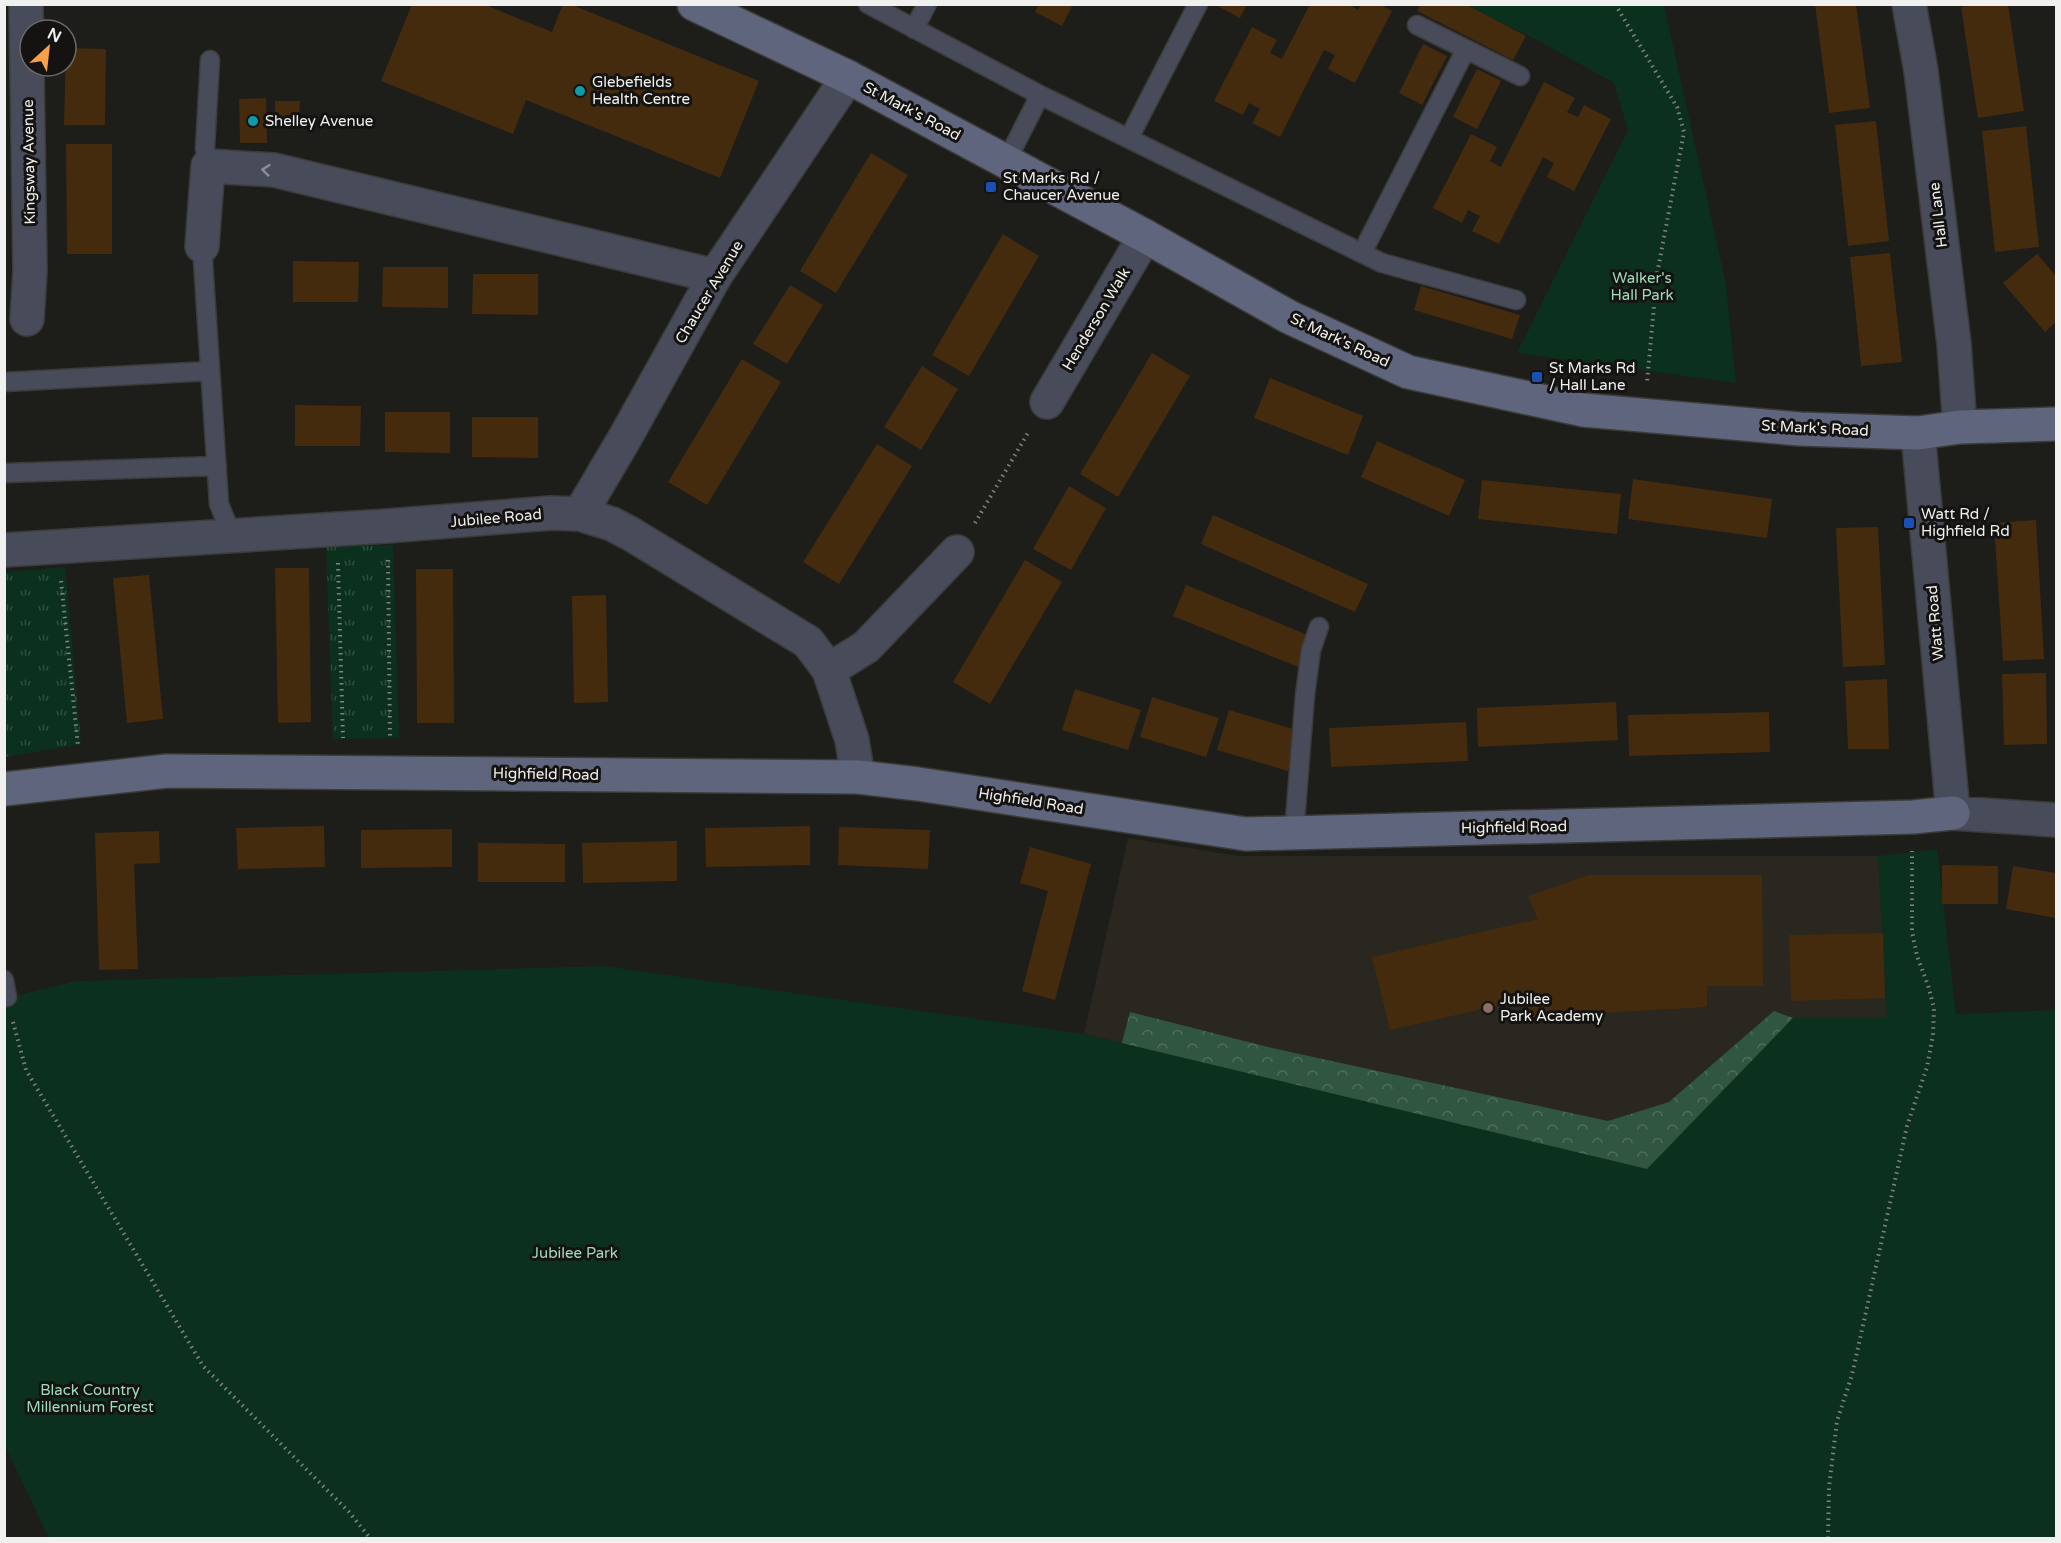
<svg xmlns="http://www.w3.org/2000/svg" width="2061" height="1543" viewBox="0 0 2061 1543" font-family="'Varela Round',sans-serif">
	<style>
		.built { fill: #29271f }
		.grass { fill: url(#grass-tufts) }
		.forest { fill: url(#forest-crowns) }
		.park { fill: #0b301d }
		.building { fill: #442b0e }
		.lines { fill: none; stroke-linecap: round; stroke-linejoin: round }
		.lane-casing { stroke: #3b3b38; stroke-width: 21 }
		.street-casing { stroke: #3b3b38; stroke-width: 36 }
		.secondary-casing { stroke: #3b3b38; stroke-width: 36 }
		.path { stroke: #828280; stroke-width: 4; stroke-dasharray: 1.5 4.5; stroke-linecap: butt }
		.lane { stroke: #474b5a; stroke-width: 18 }
		.street { stroke: #474b5a; stroke-width: 33 }
		.secondary { stroke: #5f657c; stroke-width: 33 }
		.oneway { stroke: #8b8d95 }
		.culture-dot { fill: #0f9aa8; stroke: #141311; stroke-width: 2 }
		.transit-dot { fill: #1a4fb4; stroke: #141311; stroke-width: 2 }
		.education-dot { fill: #8d6e63; stroke: #141311; stroke-width: 2 }
		.labels { text-anchor: middle; dominant-baseline: central; stroke-width: 6; stroke-linejoin: round; paint-order: stroke }
		.poi-label { font-size: 15px; fill: #f0f0ee; stroke: #141311; text-anchor: start }
		.street-label { font-size: 15px; fill: #f0f0ee; stroke: #141311 }
		.park-label { font-size: 15px; fill: #9cddb7; stroke: #141311 }
	</style>
	<defs>
		<pattern id="grass-tufts" width="24" height="20" patternUnits="userSpaceOnUse" patternTransform="scale(1.5)"><rect width="24" height="20" fill="#0b301d"/><path d="M3 7l-1-3M5 7V3M7 7l1-3M15 17l-1-3M17 17v-4M19 17l1-3" fill="none" stroke="#2f4e3e"/></pattern>
		<pattern id="forest-crowns" width="20" height="18" patternUnits="userSpaceOnUse" patternTransform="scale(1.5)"><rect width="20" height="18" fill="#305540"/><path d="M2 6a3 3 0 1 1 6 0M12 15a3 3 0 1 1 6 0" fill="none" stroke="#4e6e5c"/></pattern>
	</defs>
	<rect width="100%" height="100%" fill="#1d1d1a"/>
	<path class="built" d="M 1128,838 L 1239,856 L 1878,856 L 1887,1019 L 1793,1018 L 1647,1169 L 1084,1034 Z"/>
	<path class="grass" d="M 393,545 L 399,738 L 333,739 L 326,547 Z
		M 65,567 L 81,744 L 5,757 L 5,572 Z"/>
	<path class="forest" d="M 1774,1011 L 1793,1018 L 1804,1036 L 1636,1190 L 1116,1065 L 1130,1012 L 1272,1048 L 1608,1121 L 1669,1102 Z"/>
	<path class="park" d="M 1465,5 L 1664,5 L 1726,284 L 1736,383 L 1517,353 L 1628,130 L 1614,83 L 1537,40 Z
		M 1937,849 L 1956,1014 L 2056,1010 L 2056,1538 L 49,1538 L 5,1446 L 5,998 L 77,981 L 604,966 L 1084,1034 L 1647,1169 L 1793,1018 L 1887,1018 L 1878,856 Z"/>
	<path class="building" d="M 412,4 L 483,4 L 552,32 L 563,4 L 570,4 L 759,81 L 720,178 L 526,100 L 513,134 L 381,81 Z
		M 1039,4 L 1073,4 L 1062,26 L 1035,12 Z
		M 1214,4 L 1247,4 L 1240,18 Z
		M 1310,4 L 1348,4 L 1358,10 L 1361,4 L 1379,4 L 1392,11 L 1355,83 L 1328,69 L 1335,55 L 1324,50 L 1280,137 L 1252,123 L 1260,109 L 1249,103 L 1243,115 L 1214,101 L 1252,27 L 1277,40 L 1270,53 L 1282,59 Z
		M 1421,4 L 1465,4 L 1526,36 L 1513,60 L 1417,11 Z
		M 1815,4 L 1856,4 L 1870,108 L 1829,113 Z
		M 1975,4 L 2008,4 L 2024,111 L 1978,118 L 1961,7 Z
		M 1423,44 L 1447,56 L 1422,105 L 1399,93 Z
		M 66,48 L 106,49 L 105,125 L 64,125 Z
		M 1477,69 L 1501,81 L 1477,129 L 1453,117 Z
		M 1544,82 L 1575,98 L 1567,112 L 1578,117 L 1584,105 L 1611,119 L 1574,191 L 1547,177 L 1554,163 L 1543,157 L 1499,244 L 1472,231 L 1480,216 L 1468,210 L 1462,223 L 1433,208 L 1471,134 L 1497,147 L 1490,161 L 1501,167 Z
		M 266,98 L 267,143 L 240,143 L 239,99 Z
		M 275,101 L 300,101 L 299,118 L 275,118 Z
		M 1876,121 L 1889,241 L 1848,246 L 1835,125 Z
		M 2026,126 L 2039,247 L 1995,252 L 1982,131 Z
		M 66,144 L 112,144 L 112,254 L 67,254 Z
		M 871,153 L 908,175 L 836,293 L 800,271 Z
		M 1003,234 L 1039,256 L 969,376 L 932,355 Z
		M 1890,253 L 1902,362 L 1861,366 L 1850,257 Z
		M 2037,254 L 2056,276 L 2056,322 L 2045,332 L 2003,283 Z
		M 293,261 L 359,262 L 358,302 L 293,302 Z
		M 383,267 L 448,267 L 448,308 L 382,307 Z
		M 473,274 L 538,274 L 538,315 L 472,314 Z
		M 790,285 L 823,305 L 787,364 L 753,344 Z
		M 1421,286 L 1520,315 L 1512,339 L 1414,310 Z
		M 1152,353 L 1190,376 L 1118,497 L 1080,474 Z
		M 742,359 L 781,382 L 707,505 L 668,482 Z
		M 922,366 L 958,389 L 921,450 L 884,427 Z
		M 1270,378 L 1363,416 L 1348,455 L 1254,418 Z
		M 295,405 L 361,406 L 360,446 L 295,446 Z
		M 385,412 L 450,412 L 450,453 L 385,452 Z
		M 472,417 L 538,417 L 538,458 L 472,457 Z
		M 1377,441 L 1465,480 L 1449,516 L 1361,477 Z
		M 877,444 L 912,466 L 839,584 L 803,562 Z
		M 1633,479 L 1772,499 L 1767,538 L 1628,519 Z
		M 1482,480 L 1621,494 L 1617,534 L 1478,519 Z
		M 1069,486 L 1106,508 L 1071,570 L 1033,549 Z
		M 1213,515 L 1368,584 L 1355,612 L 1201,544 Z
		M 2036,520 L 2044,659 L 2003,661 L 1994,523 Z
		M 1878,527 L 1885,665 L 1843,667 L 1836,528 Z
		M 1025,560 L 1062,582 L 990,704 L 953,682 Z
		M 275,568 L 309,568 L 311,722 L 278,723 Z
		M 416,569 L 453,569 L 454,723 L 417,723 Z
		M 149,575 L 163,719 L 127,723 L 113,578 Z
		M 1186,585 L 1310,636 L 1298,667 L 1173,616 Z
		M 606,595 L 608,702 L 574,703 L 572,596 Z
		M 2046,673 L 2047,744 L 2004,745 L 2002,674 Z
		M 1887,679 L 1889,749 L 1848,749 L 1845,681 Z
		M 1075,689 L 1141,710 L 1128,750 L 1062,730 Z
		M 1152,697 L 1219,718 L 1206,757 L 1140,737 Z
		M 1616,702 L 1618,740 L 1478,747 L 1477,708 Z
		M 1229,710 L 1300,731 L 1288,771 L 1217,750 Z
		M 1769,712 L 1770,752 L 1629,756 L 1628,715 Z
		M 1466,722 L 1468,761 L 1331,767 L 1329,728 Z
		M 324,826 L 325,867 L 238,869 L 236,828 Z
		M 810,826 L 810,865 L 706,867 L 705,828 Z
		M 839,827 L 930,830 L 928,869 L 838,865 Z
		M 452,829 L 452,867 L 361,868 L 361,830 Z
		M 159,831 L 160,863 L 134,864 L 138,969 L 99,970 L 95,833 Z
		M 677,841 L 677,881 L 583,883 L 582,843 Z
		M 478,843 L 565,844 L 565,882 L 478,882 Z
		M 1030,847 L 1091,864 L 1055,1000 L 1022,991 L 1048,891 L 1020,883 Z
		M 1942,865 L 1998,866 L 1998,904 L 1942,904 Z
		M 2013,866 L 2056,873 L 2056,918 L 2006,909 Z
		M 1588,875 L 1762,875 L 1763,986 L 1707,986 L 1707,1007 L 1519,1018 L 1527,999 L 1390,1030 L 1372,957 L 1538,919 L 1528,896 Z
		M 1883,933 L 1885,998 L 1791,1001 L 1789,935 Z"/>
	<g class="lines">
		<g class="lane-casing">
			<path id="lane" d="M 868,4 L 1040,95
				M 1417,25 L 1520,76
				M 914,29 L 927,4
				M 1129,138 L 1198,4
				M 1006,162 L 1040,95 L 1382,263 L 1516,300
				M 208,166 L 205,148 L 210,60
				M 202,246 L 219,504 L 232,536
				M 1362,253 L 1466,49
				M 4,382 L 210,371
				M 4,473 L 217,466
				M 1294,833 L 1305,695 L 1311,650 L 1319,627
				M 4,980 L 7,997"/>
		</g>
		<g class="street-casing">
			<path id="street" d="M 26,4 L 30,271 L 27,319
				M 1909,4 L 1921,71 L 1954,344 L 1960,427
				M 202,246 L 208,166 L 274,170 L 715,276
				M 1047,402 L 1145,236
				M 1918,433 L 1953,813 L 2056,820
				M 580,514 L 626,436 L 715,276 L 848,77
				M 4,550 L 387,526 L 551,513 L 580,514 L 612,524 L 631,534 L 808,642 L 829,670 L 852,740 L 858,777
				M 829,670 L 866,647 L 957,552"/>
		</g>
		<g class="secondary-casing">
			<path id="secondary" d="M 694,4 L 848,77 L 1145,236 L 1289,317 L 1408,372 L 1583,410 L 1800,429 L 1918,433 L 1960,427 L 2056,424
				M 4,789 L 167,771 L 858,777 L 918,784 L 1246,834 L 1913,817 L 1953,813"/>
		</g>
		<path class="path" d="M 1615,4 L 1677,107 L 1684,132 L 1657,274 L 1647,382
			M 975,523 L 1029,431
			M 388,560 L 390,739
			M 338,563 L 343,738
			M 61,581 L 78,746
			M 13,1022 L 26,1070 L 203,1366 L 349,1512 L 370,1538
			M 1828,1538 L 1829,1487 L 1837,1421 L 1852,1375 L 1907,1126 L 1927,1067 L 1933,1035 L 1934,1008 L 1928,985 L 1917,956 L 1912,932 L 1912,851"/>
		<use href="#lane" class="lane"/>
		<use href="#street" class="street"/>
		<use href="#secondary" class="secondary"/>
	</g>
	<defs><path id="oneway-chevron" d="M-2-3.5L2.5 0L-2 3.5" fill="none" stroke-width="1.6" stroke-linecap="round" stroke-linejoin="round" transform="scale(1.5)"/></defs>
	<use class="oneway" href="#oneway-chevron" transform="translate(266 170) rotate(-174)"/>
	<g class="culture-dot">
		<circle cx="580" cy="91" r="6"/>
		<circle cx="253" cy="121" r="6"/>
	</g>
	<g class="transit-dot">
		<rect x="985" y="181" width="12" height="12" rx="3"/>
		<rect x="1531" y="371" width="12" height="12" rx="3"/>
		<rect x="1903" y="517" width="12" height="12" rx="3"/>
	</g>
	<circle class="education-dot" cx="1488" cy="1008" r="6"/>
	<g class="labels">
		<g class="poi-label">
			<text x="592" y="82">Glebefields<tspan x="592" dy="17">Health Centre</tspan></text>
			<text x="265" y="121">Shelley Avenue</text>
			<text x="1003" y="178">St Marks Rd /<tspan x="1003" dy="17">Chaucer Avenue</tspan></text>
			<text x="1549" y="368">St Marks Rd<tspan x="1549" dy="17">/ Hall Lane</tspan></text>
			<text x="1921" y="514">Watt Rd /<tspan x="1921" dy="17">Highfield Rd</tspan></text>
			<text x="1500" y="999">Jubilee<tspan x="1500" dy="17">Park Academy</tspan></text>
		</g>
		<g class="street-label">
			<text transform="translate(912 111) rotate(28)">St Mark's Road</text>
			<text transform="translate(29 162) rotate(-91)">Kingsway Avenue</text>
			<text transform="translate(1938 215) rotate(-97)">Hall Lane</text>
			<text transform="translate(709 292) rotate(-59)">Chaucer Avenue</text>
			<text transform="translate(1096 319) rotate(-59)">Henderson Walk</text>
			<text transform="translate(1340 340) rotate(25)">St Mark's Road</text>
			<text transform="translate(1815 428) rotate(3)">St Mark's Road</text>
			<text transform="translate(496 518) rotate(-5)">Jubilee Road</text>
			<text transform="translate(1935 623) rotate(-95)">Watt Road</text>
			<text transform="translate(546 774) rotate(1)">Highfield Road</text>
			<text transform="translate(1031 801) rotate(9)">Highfield Road</text>
			<text transform="translate(1514 827) rotate(-1)">Highfield Road</text>
		</g>
		<g class="park-label">
			<text x="1642" y="278">Walker's<tspan x="1642" dy="17">Hall Park</tspan></text>
			<text x="575" y="1253">Jubilee Park</text>
			<text x="90" y="1390">Black Country<tspan x="90" dy="17">Millennium Forest</tspan></text>
		</g>
	</g>
	<rect width="2061" height="1543" fill="none" stroke="#f0f0ee" stroke-width="12"/>
	<g transform="translate(48 48) rotate(27)"><circle r="28" fill="#141311" stroke="#6c6b69" stroke-width="1.5"/>
	<path d="M0-4.5L10 22L0 15L-10 22Z" fill="#f9a04c"/>
	<text y="-9" font-size="16" font-weight="bold" text-anchor="middle" fill="#f0f0ee">N</text>
	</g>
</svg>
